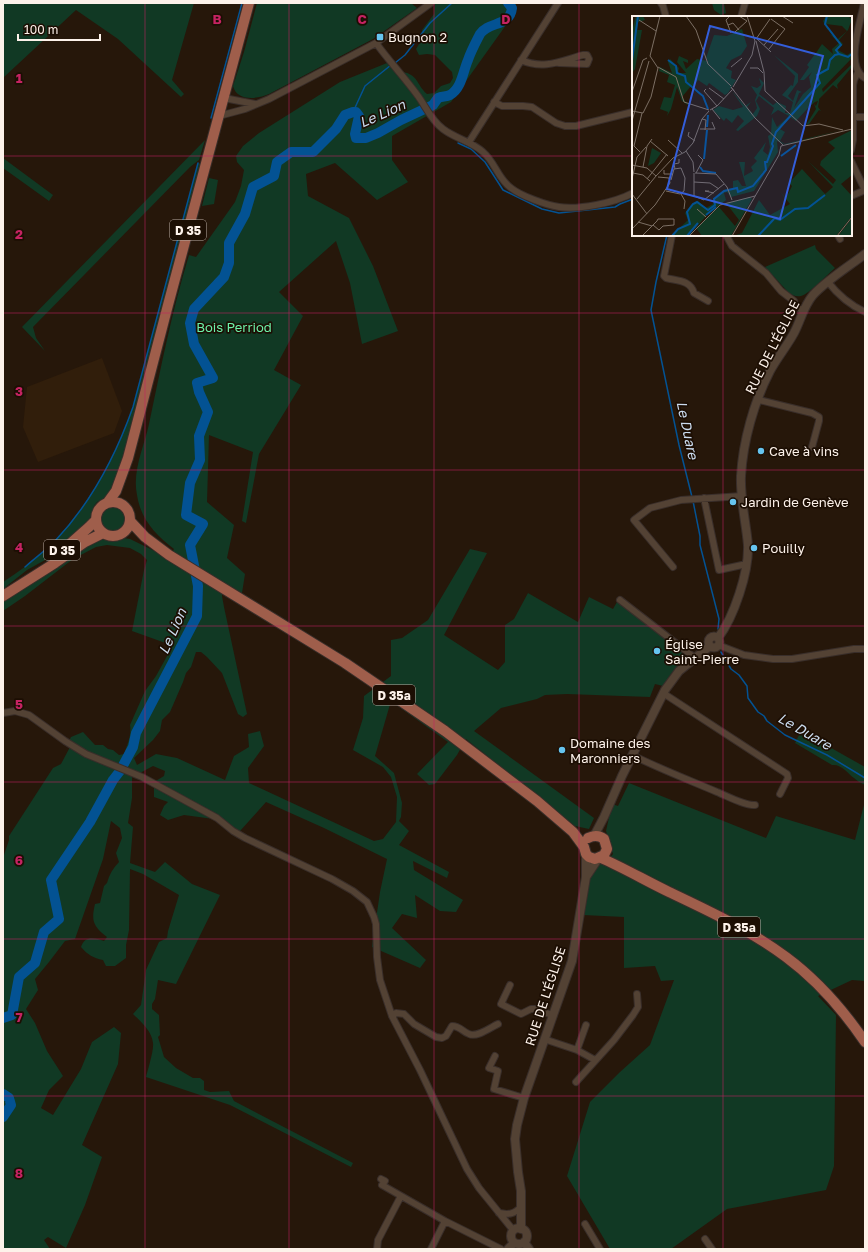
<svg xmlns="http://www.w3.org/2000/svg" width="868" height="1252" viewBox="0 0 868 1252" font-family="'Golos Text',sans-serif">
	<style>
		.built { fill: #311e0b }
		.green { fill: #113924 }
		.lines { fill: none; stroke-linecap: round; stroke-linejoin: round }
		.stream { stroke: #035293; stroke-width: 1.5 }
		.river { stroke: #035293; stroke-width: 10 }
		.minor-casing { stroke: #392e2a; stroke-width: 8 }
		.tertiary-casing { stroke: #392e2a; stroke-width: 10 }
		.primary-casing { stroke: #392e2a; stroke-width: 12 }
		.minor { stroke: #534234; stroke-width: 6 }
		.tertiary { stroke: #534234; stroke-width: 8 }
		.primary { stroke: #9f5e4b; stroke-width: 10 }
		.grid { fill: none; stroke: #c52362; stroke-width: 1; stroke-opacity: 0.55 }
		.poi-dot { fill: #66c4ef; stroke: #1c0e03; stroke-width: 1.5 }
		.labels { text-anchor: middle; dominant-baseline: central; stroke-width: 3.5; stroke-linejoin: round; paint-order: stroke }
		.shield { fill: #1c0e03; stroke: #baaea5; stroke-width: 1 }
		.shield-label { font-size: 12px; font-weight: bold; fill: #fdf2ea }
		.poi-label { font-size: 13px; fill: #fdf2ea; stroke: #1c0e03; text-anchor: start }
		.park-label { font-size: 13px; fill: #6df2aa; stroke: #1c0e03 }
		.street-label { font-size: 13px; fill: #fdf2ea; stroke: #1c0e03 }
		.water-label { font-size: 14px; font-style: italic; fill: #cbdbee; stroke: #1c0e03 }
		.inset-river { fill: none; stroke: #035293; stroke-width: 2 }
		.inset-road { fill: none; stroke: #7c6f64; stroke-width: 1 }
		.view { fill: #335eda; fill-opacity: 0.15; stroke: #335eda; stroke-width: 2 }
		.inset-edge { fill: none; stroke: #fdf2ea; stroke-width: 2 }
		.grid-label { font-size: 13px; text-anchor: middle; font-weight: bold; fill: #c52362; stroke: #1c0e03; stroke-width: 3.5; stroke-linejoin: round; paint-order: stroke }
	</style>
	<rect width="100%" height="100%" fill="#26170a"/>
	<path class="built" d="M 102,358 L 122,411 L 114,433 L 38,462 L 23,427 L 27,387 Z"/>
	<path class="green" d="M 3,3 L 194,3 L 172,80 L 184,94 L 181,97 L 118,39 L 76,10 L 3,78 Z
		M 257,3 L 411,3 L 417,8 L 373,39 L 269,94 C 258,99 237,102 233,86 L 244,52 Z
		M 437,3 L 515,3 L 516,5 L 514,13 L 511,18 L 451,102 L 392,136 L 392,160 L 408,182 L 377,200 L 335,163 L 306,174 L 308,196 L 349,218 L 373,266 L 398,331 L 362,344 L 350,283 L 336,241 L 279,292 L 303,316 L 274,370 L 301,385 L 259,454 L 246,523 L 242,521 L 253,452 L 209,435 L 207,502 L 234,525 L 227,558 L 245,574 L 242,593 L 223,582 L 222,596 L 224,607 L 247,714 L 243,717 L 238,714 L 222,673 L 207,657 L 201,652 L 196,652 L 191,667 L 186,673 L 183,682 L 170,712 L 162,720 L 160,731 L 153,740 L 134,758 L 137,765 L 156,754 L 177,758 L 225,780 L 234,756 L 249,747 L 248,734 L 260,731 L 264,746 L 248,768 L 249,783 L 374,841 L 383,839 L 396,822 L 397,797 L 391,777 L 383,767 L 353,750 L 363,718 L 364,696 L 391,676 L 391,640 L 402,638 L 428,620 L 470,549 L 487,553 L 444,635 L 498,670 L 505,662 L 505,625 L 514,619 L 528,593 L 578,622 L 589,597 L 613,609 L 617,602 L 675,643 L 688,654 L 670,675 L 663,686 L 655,684 L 650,697 L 567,694 L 545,695 L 537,699 L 501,708 L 474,731 L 594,818 L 589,829 L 575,826 L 466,739 L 457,755 L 435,784 L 429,785 L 417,774 L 448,742 L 391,701 L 375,756 L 394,773 L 402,803 L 401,817 L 399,821 L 409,831 L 399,845 L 449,872 L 447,878 L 413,861 L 414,870 L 463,900 L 456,912 L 440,911 L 415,895 L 417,918 L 402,914 L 392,928 L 426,960 L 420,968 L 372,947 L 380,892 L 387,859 L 324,828 L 266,802 L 240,831 L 221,820 L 184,815 L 168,820 L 160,815 L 164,806 L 168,802 L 154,797 L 154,782 L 164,776 L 165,771 L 153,766 L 140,773 L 139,777 L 132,777 L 132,798 L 128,823 L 133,827 L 130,863 L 155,872 L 165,862 L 192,884 L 220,895 L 176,984 L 158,980 L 155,999 L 152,1004 L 152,1009 L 159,1015 L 160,1035 L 158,1037 L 164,1057 L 176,1068 L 193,1078 L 200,1078 L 204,1081 L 204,1090 L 210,1092 L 229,1091 L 234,1101 L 353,1163 L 351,1167 L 230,1105 L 146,1077 C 148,1069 154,1050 153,1043 C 152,1031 141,1022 133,1014 L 141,1005 L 146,970 L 159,942 L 167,938 L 168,931 L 179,895 L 143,874 L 130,869 L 129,930 L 126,945 L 126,958 L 115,966 L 106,966 L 103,960 C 93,958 88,955 81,947 C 85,935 95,938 104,941 L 107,937 C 93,926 91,921 95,904 L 100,903 L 104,886 L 107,883 C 109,875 113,868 119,862 L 116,853 L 122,838 L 120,828 L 111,821 L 103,859 L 75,939 L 65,941 L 49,962 L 35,979 L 38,990 L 26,1009 L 35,1023 L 47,1051 L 63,1076 L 49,1090 L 41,1108 L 53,1115 L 81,1069 L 92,1042 L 114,1027 L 121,1033 L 118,1064 L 82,1145 L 102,1157 L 85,1205 L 66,1248 L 48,1237 L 44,1240 L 50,1249 L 3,1249 L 3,858 L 9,840 L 9,836 L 53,768 L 61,764 L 70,747 L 69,741 L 71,737 L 83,732 L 95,745 L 103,745 L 108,749 L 113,750 L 119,755 L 124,754 C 127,745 132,735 130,725 L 145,691 L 156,676 L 172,647 L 171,645 L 132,631 L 144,570 L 147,560 L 141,554 L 130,548 L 107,545 L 96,547 L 73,559 L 25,596 L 3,611 L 3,600 L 79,550 L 101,539 L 114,540 L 124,538 L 130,539 L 169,558 L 174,549 C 155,534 141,520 137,495 C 132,471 144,447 149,424 C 161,367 172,311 189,255 L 196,257 L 235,202 L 241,186 L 244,170 L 237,162 L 236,156 L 243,146 L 259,133 L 340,82 L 387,63 L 391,58 L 402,72 C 418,74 416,84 427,94 L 434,93 L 441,86 L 450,83 L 453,78 L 452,72 L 435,55 L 427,54 L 419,55 L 416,49 L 421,41 L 422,30 L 434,14 L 435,4 Z
		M 712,3 L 724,3 L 726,13 L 721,15 L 714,10 Z
		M 205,140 L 199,160 L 190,167 L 33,327 L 36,338 L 45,351 L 22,327 Z
		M 3,158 L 53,195 L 49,201 L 3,168 Z
		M 198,163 L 201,164 L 117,478 L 109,496 L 97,502 L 94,506 L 89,522 L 85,526 L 45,560 L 27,570 L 3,589 L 3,582 C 18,572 33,562 46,549 C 87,510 114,459 133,407 Z
		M 209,178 L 218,180 L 214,204 L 202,206 Z
		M 815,245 L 816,249 L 835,268 C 828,274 808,295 801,296 C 796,297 792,295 789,293 L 765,267 Z
		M100 519a13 13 0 1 1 26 0a13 13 0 1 1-26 0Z
		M 801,731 L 865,767 L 865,785 C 861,783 857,781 854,778 C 847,773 842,764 832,765 L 795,743 Z
		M 629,783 L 766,838 L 776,816 L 855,840 L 865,801 L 865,981 L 852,980 L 818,996 L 836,1015 L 834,1166 L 826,1190 L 727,1209 L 671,1249 L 610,1249 L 567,1176 L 590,1102 L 620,1072 L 650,1045 L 674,980 L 661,981 L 655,966 L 624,968 L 624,917 L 583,915 L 589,881 L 593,870 L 602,861 L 606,862 L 613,854 L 611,849 L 610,842 L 606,831 L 612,804 L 618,806 Z"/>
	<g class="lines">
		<path class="stream" d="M 395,63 L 405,55 L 430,23 L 452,3
			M 433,105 L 433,110
			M 353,112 L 365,86 L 391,65
			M 211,118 L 242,3
			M 458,143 L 471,149 L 485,162 L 503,190 L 542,209 L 559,213 L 615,207 L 620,204 L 633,199
			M 667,235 L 656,282 L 651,310 L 679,445 L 692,497
			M 693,501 L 700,536 L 700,545 L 719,619 L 718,629
			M 25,567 C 35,558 46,550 55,541 C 91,503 116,455 133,407 L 198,163
			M 721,652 L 731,669 L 739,675 L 747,686 L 748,698 L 758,712 L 764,716 L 767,721 L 785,735 L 827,755 L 865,778"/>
		<path class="river" d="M 3,1018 L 12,1015 L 19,977 L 35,963 L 44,932 L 59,919 L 51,880 L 90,822 L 113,780 L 120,771 L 133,747 L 136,733 L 197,616 L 198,586 L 190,545 L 203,524 L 186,515 L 190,483 L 200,460 L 199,436 L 208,412 L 199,392 L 197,383 L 213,378 L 194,344 L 190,323 L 194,309 L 224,277 L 229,263 L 229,243 L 245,214 L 253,187 L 274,176 L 277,162 L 291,152 L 313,152 L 336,129 L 345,115 L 353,112 L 356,112 L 359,116 L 355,134 L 356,138 L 366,138 L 378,133 L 401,120 L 433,105 L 438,98 C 442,96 446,97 450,95 C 462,88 463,71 468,60 C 471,51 476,42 480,34 C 489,21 510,27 512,8 L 508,3
			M 3,1094 L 9,1098 L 11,1105 L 3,1117"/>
		<g class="minor-casing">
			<path id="minor" d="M 661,3 L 663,6 L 666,17
				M 864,3 C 861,21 844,67 865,78
				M 741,17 L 745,3
				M 376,43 C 389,61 405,78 418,96 C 426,107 431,120 443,129 C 456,139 471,141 483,152 C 495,162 498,179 511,188 C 521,196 546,205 559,207 C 579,210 614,203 633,193
				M 521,60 C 543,70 561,61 583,55 L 587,55 L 589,59 L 587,64 L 559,63
				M 224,98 L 255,104
				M 494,102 L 502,106 L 523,106 L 532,107 L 556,123 L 565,126 L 576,126 L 633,112
				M 219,116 L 245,109 L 269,99 L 376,43 L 431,3
				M 853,117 L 865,117
				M 469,142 L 558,3
				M 851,150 L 853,140 L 853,85 L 854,80 L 858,72
				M 851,161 L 864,188 L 863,191 L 851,196
				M 672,235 L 664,276 L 666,278 C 678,281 690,280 694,293 L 708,301
				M 726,235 L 732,246 L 766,273 L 781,291 L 794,301 L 796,306 L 803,311
				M 838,235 L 840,239
				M 828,282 C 838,295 850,305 865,312
				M 759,400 L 812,413 L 819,417 L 819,421 L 812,447
				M 704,498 L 719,570 L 742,565 L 747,565
				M 673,567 L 634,520 L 650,508 L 681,500 L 742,496
				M 620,600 L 695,658
				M 718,645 L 744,655 L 773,659 L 792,659 L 854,649 L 865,649
				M 663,693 L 787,774 L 788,778 L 780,794
				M 3,713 L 15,711 L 29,715 L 65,741 L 86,754 L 142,777 L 217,818 L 233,831 L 245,838 L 332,879 L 353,891 L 367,902 L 374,917 L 376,924 L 377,957 L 380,980 L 392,1016 L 420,1070 L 467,1169 L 479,1188 L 513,1230
				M 632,755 C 660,769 689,780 717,792 C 727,796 745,806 755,805
				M 510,985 L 501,1004 L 521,1014 L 531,1009 L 535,1009 L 552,1015
				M 392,1016 L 396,1013 L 404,1014 L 414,1024 L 436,1037 L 442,1038 L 446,1036 L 452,1026 C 460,1026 463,1032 469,1034 C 477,1038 491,1027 498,1024
				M 544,1039 L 577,1050 L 595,1060
				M 577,1050 L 586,1025
				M 495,1056 L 489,1068 L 498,1071 L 494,1089 L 524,1098
				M 576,1082 L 614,1040 L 633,1015 L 638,1007 L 637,994
				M 381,1179 L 385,1181 L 382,1185 L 445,1221 L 501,1249
				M 499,1213 C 509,1215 514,1214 521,1207
				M 585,1224 L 600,1249
				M 705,1239 L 712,1249
				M 377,1249 L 378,1240 L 401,1196
				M 431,1249 L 445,1221"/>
		</g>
		<g class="tertiary-casing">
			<path id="tertiary" d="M708.5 642a5.5 5.5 0 1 1 11 0a5.5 5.5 0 1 1-11 0Z
				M 718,638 C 734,617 749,572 748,545 C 746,522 740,499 741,476 C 743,441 754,402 770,371 C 777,358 787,346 794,333 C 801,320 803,307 813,295 C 828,279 848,267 865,254
				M 594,836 L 604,817 L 622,776 L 665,690 L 679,671 L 710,646
				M 586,877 L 598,859
				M511 1236a8 8 0 1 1 16 0a8 8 0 1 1-16 0Z
				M 521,1229 L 521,1191 L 518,1172 L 515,1139 L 517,1125 L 524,1098 L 572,961 L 586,877 L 586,854
				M 524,1242 L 529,1249
				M 508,1249 L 514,1243"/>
		</g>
		<g class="primary-casing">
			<path id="primary" d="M96 519a17 17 0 1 1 34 0a17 17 0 1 1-34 0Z
				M 108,502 L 116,491 L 128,458 L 168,305 L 249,3
				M 130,521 L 145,537 L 169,555 L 345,663 L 445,731 L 537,801 L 573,832 L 584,847 L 586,854 L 589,857 L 595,859 L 604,855 L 607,849 L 604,839 C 599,835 594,835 588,838
				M 62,551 L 89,527 L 96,520
				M 3,596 L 55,563 L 85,542 L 103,533
				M 601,858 C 624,868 646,881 669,892 C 709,911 750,930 786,957 C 817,980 844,1011 865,1042"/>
		</g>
		<use href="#minor" class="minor"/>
		<use href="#tertiary" class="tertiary"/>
		<use href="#primary" class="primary"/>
	</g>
	<path class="grid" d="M 145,3 L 145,1249M 289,3 L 289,1249M 434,3 L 434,1249M 579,3 L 579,1249M 723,3 L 723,17M 3,156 L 633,156M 851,156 L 865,156M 723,235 L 723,1249M 3,313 L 865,313M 3,470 L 865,470M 3,626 L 865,626M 3,782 L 865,782M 3,939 L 865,939M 3,1096 L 865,1096"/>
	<g class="poi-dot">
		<rect x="376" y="33" width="8" height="8" rx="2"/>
		<circle cx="761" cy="451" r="4"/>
		<circle cx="733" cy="502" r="4"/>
		<circle cx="754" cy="548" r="4"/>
		<circle cx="657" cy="651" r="4"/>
		<circle cx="562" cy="750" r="4"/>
	</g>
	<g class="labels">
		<g class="shield">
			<rect x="170" y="220" width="36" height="20" rx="3"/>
			<rect x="44" y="540" width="36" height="20" rx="3"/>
			<rect x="373" y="685" width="42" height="20" rx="3"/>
			<rect x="718" y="917" width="42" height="20" rx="3"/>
		</g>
		<g class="shield-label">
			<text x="188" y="230">D 35</text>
			<text x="62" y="550">D 35</text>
			<text x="394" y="695">D 35a</text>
			<text x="739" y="927">D 35a</text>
		</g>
		<g class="poi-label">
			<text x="388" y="37">Bugnon 2</text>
			<text x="769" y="451">Cave à vins</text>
			<text x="741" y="502">Jardin de Genève</text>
			<text x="762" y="548">Pouilly</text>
			<text x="665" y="644">Église<tspan x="665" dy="15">Saint-Pierre</tspan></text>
			<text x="570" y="743">Domaine des<tspan x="570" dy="15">Maronniers</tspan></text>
		</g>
		<g class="park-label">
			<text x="234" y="327">Bois Perriod</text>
		</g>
		<g class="street-label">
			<text transform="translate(772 347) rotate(-63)">RUE DE L'ÉGLISE</text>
			<text transform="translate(545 996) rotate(-72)">RUE DE L'ÉGLISE</text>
		</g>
		<g class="water-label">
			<text transform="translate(382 113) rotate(-24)">Le Lion</text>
			<text transform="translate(688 430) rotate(78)">Le Duare</text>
			<text transform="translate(172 631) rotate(-66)">Le Lion</text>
			<text transform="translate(805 731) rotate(30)">Le Duare</text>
		</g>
	</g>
	<g transform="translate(632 16)">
		<rect width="220" height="220" fill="#26170a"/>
		<path d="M 4,0 L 11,0 L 13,4 L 6,6 L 5,14 L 10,14 L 3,53 L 0,57 L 0,15 ZM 194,0 L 215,0 L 220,3 L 216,14 L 207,24 L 211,28 L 206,34 L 215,39 L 220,36 L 220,42 L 190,73 L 191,76 L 219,49 L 219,52 L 205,69 L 206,73 L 201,69 L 187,83 L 187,85 L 186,91 L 189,95 L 187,94 L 177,108 L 174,109 L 184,93 L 182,88 L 184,90 L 186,85 L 183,86 L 177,91 L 164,105 L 158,101 L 148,113 L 153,116 L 148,125 L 153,128 L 209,114 L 154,129 L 145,125 L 146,136 L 122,175 L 99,181 L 95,176 L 92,177 L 94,184 L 75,199 L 56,220 L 39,220 L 56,204 L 53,197 L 59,189 L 66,185 L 74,192 L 81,188 L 82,183 L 92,174 L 101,172 L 101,165 L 106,164 L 110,170 L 114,170 L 107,146 L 113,146 L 112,160 L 121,155 L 119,151 L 125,145 L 122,142 L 134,126 L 131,135 L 136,139 L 138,131 L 136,120 L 139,118 L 140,101 L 145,111 L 157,100 L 146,94 L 139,99 L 142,92 L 127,80 L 124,85 L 128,93 L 125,100 L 106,115 L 104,114 L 112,105 L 106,99 L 100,107 L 94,102 L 92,105 L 81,94 L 87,90 L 101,94 L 111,91 L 100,75 L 113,90 L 119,86 L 115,91 L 121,98 L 125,92 L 123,84 L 125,79 L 119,70 L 125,72 L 129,69 L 127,62 L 132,67 L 127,78 L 141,89 L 145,86 L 154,90 L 153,97 L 158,97 L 161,86 L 150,79 L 159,69 L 161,70 L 163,60 L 142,39 L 166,58 L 166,66 L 156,80 L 161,85 L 165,74 L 170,76 L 167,77 L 162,92 L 171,78 L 179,71 L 177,61 L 180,56 L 172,64 L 168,64 L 177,51 L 175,49 L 183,38 L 185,40 L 184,37 L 190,28 L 201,38 L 200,33 L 207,27 L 198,18 L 206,23 L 215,15 L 210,10 L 194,8 L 196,15 L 191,5 ZM 110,13 L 115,30 L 109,39 L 99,44 L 94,52 L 100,55 L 99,62 L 104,64 L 96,77 L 93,79 L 77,67 L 75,70 L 66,64 L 62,70 L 69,80 L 59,70 L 50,81 L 57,90 L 50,85 L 45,71 L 39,93 L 35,100 L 36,96 L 28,93 L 32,81 L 39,82 L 43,69 L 35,66 L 37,59 L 27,55 L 28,51 L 40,57 L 36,46 L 38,43 L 47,52 L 46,57 L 54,57 L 45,46 L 47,40 L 56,44 L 56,47 L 51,45 L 54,53 L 65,43 L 76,45 L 74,42 L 82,19 L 95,20 ZM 220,114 L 220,159 L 209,168 L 220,180 L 220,200 L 204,220 L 101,220 L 110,217 L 127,184 L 138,199 L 158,188 L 148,176 L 154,182 L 160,170 L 157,167 L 170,153 L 193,178 L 201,171 L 176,145 L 201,168 L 204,164 L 188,149 L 189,145 L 203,132 L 196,126 ZM 20,132 L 29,137 L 22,147 L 16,150 ZM 118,181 L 120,183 L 99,220 L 70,220 L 64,212 L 87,191 L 103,210 L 107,204 L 94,187 ZM 220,202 L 220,220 L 206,220 Z" fill="#113924"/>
		<path class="inset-river" d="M 195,0 L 193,8 L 209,29 L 204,34 L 207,38M 0,44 L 6,0M 36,44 L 44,50 L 45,57 L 53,60 L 54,66 L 71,80 L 76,93M 75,111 L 76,99M 149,140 L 164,129M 72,143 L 75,114M 68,151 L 71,155 L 84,157M 74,199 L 84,191M 142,202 L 148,204 L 163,193 L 176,192 L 193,179M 40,220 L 46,213 L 58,208 L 55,196 L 61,188 L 65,186 L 76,194 L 83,189 L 82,183 L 92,175 L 105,172 L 106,176 L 121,170 L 134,154 L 133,146 L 135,146 L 141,130 L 140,128 L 144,116 L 188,67 L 185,59 L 196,53 L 198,44 L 203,39 L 207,38 L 216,41 L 220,38M 55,220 L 66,207M 126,220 L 142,203"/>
		<path class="inset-road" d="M 54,0 L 64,14 L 76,48 L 99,70M 98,0 L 94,4 L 99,17M 150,0 L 161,7M 7,4 L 24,15M 96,9 L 101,7 L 107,14M 103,16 L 115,5 L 107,0M 124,23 L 138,3M 125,23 L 139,36M 124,25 L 132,56 L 133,75 L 171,110 L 187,108 L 211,114M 132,29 L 146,13M 137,33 L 153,13 L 139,3M 26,51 L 44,61 L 52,86 L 77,94M 99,51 L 110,42M 118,52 L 126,52 L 131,57M 101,71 L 120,39 L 123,25 L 115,0M 77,72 L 92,83M 74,73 L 72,75 L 85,90M 102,75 L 99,71 L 123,102 L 151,129M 0,76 L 11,44 L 15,42M 80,93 L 88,103M 78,94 L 85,90 L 100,74M 0,95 L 11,97 L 19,81 L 26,52 L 18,40 L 28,0M 70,103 L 74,104 L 73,114M 0,105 L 17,45M 68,113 L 83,113 L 80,106M 57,116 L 56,120 L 63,125M 36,124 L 50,137M 18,125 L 36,140M 54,135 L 61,146 L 62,156M 8,136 L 2,130 L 10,97M 0,149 L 15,152 L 24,160 L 5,183M 11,151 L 15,130 L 20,123M 43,153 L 42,148 L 47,147 L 47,143M 32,154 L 32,158 L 41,158M 1,157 L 11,159 L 18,165M 62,157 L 62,180 L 72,184 L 92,168M 63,157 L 84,158 L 95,171 L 100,184M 64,157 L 71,144 L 66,139M 24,160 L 41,142 L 53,136 L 61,127 L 70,103 L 77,95M 0,163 L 5,141 L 14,131M 15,163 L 35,138M 62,166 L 78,167 L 87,173M 34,175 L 48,178 L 52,175 L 53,162 L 49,152 L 42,153 L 39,164M 77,175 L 73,175 L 82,177M 0,178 L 15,198M 49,178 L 53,185 L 52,193M 65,193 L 74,201M 6,206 L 20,210M 0,213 L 23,189 L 38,167 L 37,162 L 26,161M 10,220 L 25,205 L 26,203 L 42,203 L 42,209 L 31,210 L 27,214 L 21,209M 57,220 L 88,189 L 123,180M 100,220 L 147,139 L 149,130 L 220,113M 205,220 L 220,201"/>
		<path class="view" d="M 78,10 L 191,40 L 148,203 L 35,173 Z"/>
		<rect width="220" height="220" class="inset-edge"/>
	</g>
	<g class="grid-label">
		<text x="217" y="24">B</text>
		<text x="362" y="24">C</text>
		<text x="506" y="24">D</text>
		<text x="19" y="83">1</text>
		<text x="19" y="239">2</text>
		<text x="19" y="396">3</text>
		<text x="19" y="552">4</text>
		<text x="19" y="709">5</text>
		<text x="19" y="865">6</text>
		<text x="19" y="1022">7</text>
		<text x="19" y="1178">8</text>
	</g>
	<rect width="868" height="1252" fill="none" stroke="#fdf2ea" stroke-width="8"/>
	<path d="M18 34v6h82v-6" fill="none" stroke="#fdf2ea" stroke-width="2"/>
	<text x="24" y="34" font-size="12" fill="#fdf2ea" stroke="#1c0e03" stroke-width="3" paint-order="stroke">100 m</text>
</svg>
